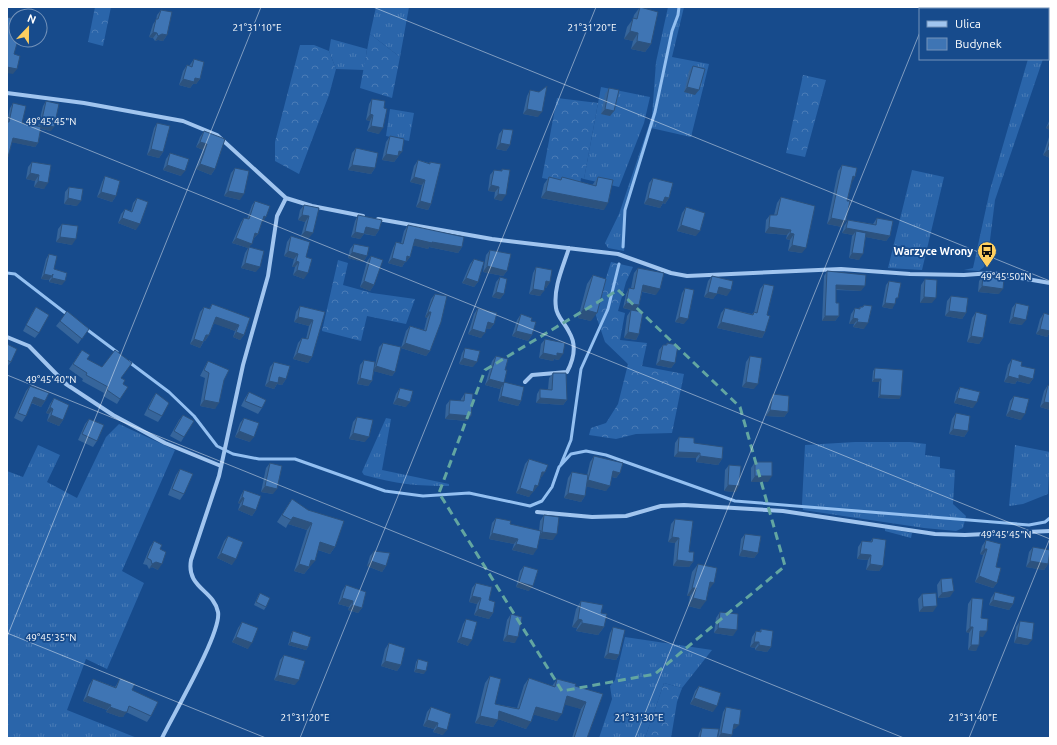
<svg xmlns="http://www.w3.org/2000/svg" width="1057" height="745" viewBox="0 0 1057 745" font-family="Ubuntu,sans-serif">
	<style>
		.grass { fill: url(#grass-tufts) }
		.forest { fill: url(#forest-crowns) }
		.lines { fill: none; stroke-linecap: round; stroke-linejoin: round }
		.stream { stroke: #94c0f1; stroke-width: 3 }
		.street { stroke: #a1c5ef; stroke-width: 4 }
		.wall { fill: #36659b }
		.shaded-wall { fill: #2c527e }
		.building { fill: #3f75b4; stroke: #2c527e }
		.marked { fill: none; stroke: #63a6a1; stroke-width: 3; stroke-dasharray: 8 5; stroke-linejoin: round }
		.ticks { fill: none; stroke: #fff; stroke-width: 1; stroke-opacity: 0.45 }
		.labels { text-anchor: middle; dominant-baseline: central; stroke-width: 3.5; stroke-linejoin: round; paint-order: stroke }
		.poi-label { font-size: 11px; font-weight: bold; fill: #fff; stroke: #174b8c; text-anchor: end }
		.ticks-label { font-size: 10px; text-anchor: middle; fill: #fff; stroke: #174b8c; stroke-width: 3.5; stroke-linejoin: round; paint-order: stroke }
	</style>
	<defs>
		<pattern id="grass-tufts" width="24" height="20" patternUnits="userSpaceOnUse"><rect width="24" height="20" fill="#2a65aa"/><path d="M3 7l-1-3M5 7V3M7 7l1-3M15 17l-1-3M17 17v-4M19 17l1-3" fill="none" stroke="#4a7cb7"/></pattern>
		<pattern id="forest-crowns" width="20" height="18" patternUnits="userSpaceOnUse"><rect width="20" height="18" fill="#2a65aa"/><path d="M2 6a3 3 0 1 1 6 0M12 15a3 3 0 1 1 6 0" fill="none" stroke="#4a7cb7"/></pattern>
	</defs>
	<rect width="100%" height="100%" fill="#174b8c"/>
	<path class="grass" d="M 376,7 L 409,7 L 400,57 L 370,34 Z
		M 668,7 L 684,7 L 672,57 L 709,64 L 691,137 L 651,128 L 626,210 L 625,244 L 624,251 L 608,248 L 605,243 L 619,214 L 652,116 L 656,62 Z
		M 1042,7 L 1050,7 L 1050,41 L 1048,46 L 1048,9 L 1042,9 Z
		M 331,39 L 367,49 L 364,70 L 336,69 L 329,51 Z
		M 1028,59 L 1043,59 L 995,200 L 988,256 L 984,267 L 979,271 L 964,270 L 973,268 L 990,190 Z
		M 601,87 L 650,97 L 644,123 L 619,187 L 584,179 Z
		M 390,109 L 414,113 L 409,141 L 386,136 Z
		M 912,170 L 944,177 L 922,270 L 888,268 Z
		M 386,418 L 391,419 L 382,470 L 449,484 L 449,486 C 417,486 396,484 364,475 L 362,472 Z
		M 119,424 L 175,450 L 122,571 L 144,583 L 107,669 L 86,659 L 67,710 L 137,738 L 7,738 L 7,471 L 23,477 L 38,445 L 60,455 L 47,482 L 77,498 L 106,437 Z
		M 855,442 L 910,442 L 926,444 L 925,455 L 940,457 L 940,468 L 955,470 L 953,504 L 966,516 L 963,528 L 956,531 L 924,528 L 803,510 L 802,504 L 805,445 Z
		M 1015,445 L 1050,452 L 1048,494 L 1023,504 L 1009,506 Z
		M 885,528 L 912,533 L 911,538 L 885,531 Z
		M 625,637 L 712,650 L 682,688 L 664,683 L 645,738 L 599,738 L 612,699 L 610,686 L 615,680 Z"/>
	<path class="forest" d="M 95,7 L 111,7 L 103,46 L 88,42 Z
		M 370,34 L 400,57 L 392,98 L 360,88 Z
		M 300,45 L 314,45 L 329,51 L 336,69 L 329,95 L 299,174 L 275,161 L 275,142 Z
		M 803,75 L 826,80 L 805,157 L 786,153 Z
		M 557,98 L 598,103 L 584,179 L 581,178 L 580,185 L 542,178 Z
		M 338,260 L 348,263 L 343,285 L 372,293 L 415,299 L 406,324 L 367,316 L 361,341 L 322,331 Z
		M 611,262 L 633,267 L 626,282 L 618,311 L 625,313 L 620,340 L 647,343 L 642,366 L 684,374 L 672,433 L 636,434 L 616,439 L 589,435 L 591,428 L 606,423 L 618,404 L 628,364 L 605,342 L 595,313 Z
		M 664,683 L 682,688 L 677,702 L 671,738 L 645,738 Z"/>
	<g class="lines">
		<path class="stream" d="M 623,247 L 625,210 L 655,112 L 672,31 L 678,15 L 679,7
			M 7,273 L 15,274 L 68,315
			M 85,328 L 117,352
			M 129,362 L 169,392 L 194,416 L 217,446 L 233,454 L 259,459 L 295,459 L 385,491 L 423,496 L 469,493 L 530,506 L 542,501 L 552,487 L 559,467 L 571,454 L 586,451 L 606,455 L 735,501 L 1029,525 L 1045,522 L 1050,518
			M 561,464 L 571,440 L 581,369 L 608,309 L 619,264"/>
		<path class="street" d="M 7,93 L 84,103 L 183,121 L 217,135 L 286,198 L 312,206 L 363,216
			M 378,219 L 492,239 L 618,254 L 671,273 L 687,276 L 841,269 L 910,274 L 964,275 L 992,273 L 1050,283
			M 7,337 L 29,346 L 66,384 L 113,415 L 165,443 L 221,466
			M 525,382 L 532,375 L 567,372 C 574,359 577,345 569,332 C 565,323 557,317 556,308 C 553,288 563,267 569,248
			M 537,512 L 592,517 L 626,516 L 661,506 L 684,505 L 783,511 L 935,534 L 965,535 L 1050,531
			M 162,738 C 173,715 222,632 218,612 C 214,590 186,588 191,560 L 219,476 L 243,365 L 268,276 L 277,216 L 286,198"/>
	</g>
	<path class="wall" d="M 640,7 L 651,44 L 645,52 L 631,49 L 633,41 L 624,39 L 627,27 L 633,19 L 634,15 Z
		M 161,10 L 167,35 L 163,41 L 158,40 L 155,41 L 153,38 L 149,37 L 153,24 L 156,20 L 157,15 Z
		M 194,59 L 200,79 L 196,84 L 193,84 L 190,88 L 179,85 L 183,71 L 187,65 L 189,66 Z
		M 693,66 L 695,95 L 684,92 L 689,71 Z
		M 609,88 L 614,111 L 610,116 L 601,114 L 605,94 Z
		M 530,90 L 538,117 L 523,114 L 527,96 Z
		M 372,99 L 379,134 L 367,131 L 370,121 L 366,120 L 369,104 Z
		M 46,101 L 51,131 L 41,129 L 38,143 L 35,147 L 12,142 L 7,158 L 7,122 L 10,108 L 13,103 L 22,123 L 38,126 L 43,106 Z
		M 1050,119 L 1050,130 L 1046,128 Z
		M 157,123 L 163,152 L 159,158 L 147,155 L 154,128 Z
		M 503,129 L 510,145 L 506,151 L 496,149 L 499,134 Z
		M 204,131 L 215,169 L 211,175 L 196,169 L 203,150 L 196,147 L 200,137 Z
		M 1050,134 L 1050,158 L 1043,155 Z
		M 390,136 L 398,157 L 394,162 L 382,160 L 386,142 Z
		M 356,148 L 375,168 L 371,174 L 348,170 L 352,153 Z
		M 170,153 L 181,176 L 163,170 L 166,159 Z
		M 418,160 L 429,163 L 430,162 L 431,204 L 428,210 L 416,207 L 422,185 L 410,182 L 414,166 Z
		M 32,162 L 51,165 L 44,189 L 34,187 L 35,181 L 26,179 L 28,167 Z
		M 842,165 L 851,183 L 842,227 L 827,224 L 838,171 Z
		M 235,168 L 240,200 L 224,196 L 231,173 Z
		M 502,169 L 502,201 L 494,199 L 495,192 L 488,191 L 490,175 L 494,170 L 501,171 Z
		M 105,176 L 116,196 L 112,202 L 97,197 L 102,182 Z
		M 549,177 L 560,180 L 562,177 L 592,185 L 593,184 L 598,177 L 604,210 L 541,198 L 544,184 Z
		M 653,178 L 669,198 L 665,204 L 663,203 L 660,208 L 644,204 L 649,183 Z
		M 69,187 L 77,206 L 64,204 L 65,192 Z
		M 781,197 L 802,253 L 788,251 L 790,240 L 786,239 L 787,235 L 765,233 L 766,220 L 770,215 L 774,215 L 777,203 Z
		M 137,198 L 136,230 L 118,223 L 121,214 L 125,209 L 131,211 L 133,203 Z
		M 255,201 L 263,222 L 262,221 L 258,234 L 254,238 L 253,238 L 249,247 L 256,272 L 241,268 L 245,253 L 248,248 L 232,243 L 241,222 L 244,218 L 247,219 L 252,205 Z
		M 304,205 L 319,208 L 309,238 L 301,236 L 305,222 L 298,220 L 300,210 Z
		M 686,207 L 696,236 L 677,231 L 682,213 Z
		M 358,215 L 379,230 L 375,236 L 364,234 L 360,239 L 351,237 L 355,221 Z
		M 877,218 L 890,236 L 886,241 L 866,237 L 859,260 L 849,258 L 852,236 L 853,235 L 842,233 L 844,226 L 848,220 L 873,224 Z
		M 62,224 L 72,245 L 56,242 L 58,229 Z
		M 408,225 L 462,247 L 458,253 L 429,247 L 428,249 L 413,245 L 410,257 L 406,262 L 405,262 L 402,267 L 388,263 L 393,248 L 396,242 L 401,243 L 404,231 Z
		M 291,236 L 306,257 L 304,279 L 293,275 L 295,267 L 292,267 L 294,259 L 284,256 L 287,242 Z
		M 354,244 L 367,256 L 363,262 L 348,258 L 350,249 Z
		M 490,250 L 507,271 L 503,276 L 483,272 L 486,255 Z
		M 49,254 L 54,269 L 62,285 L 49,282 L 49,280 L 41,279 L 46,259 Z
		M 371,256 L 374,285 L 370,291 L 360,287 L 367,261 Z
		M 474,259 L 478,282 L 474,287 L 462,283 L 470,264 Z
		M 536,267 L 550,282 L 546,288 L 545,287 L 540,296 L 529,294 L 533,273 Z
		M 638,268 L 656,295 L 642,292 L 639,305 L 635,311 L 623,308 L 626,294 L 629,288 L 631,288 L 634,273 Z
		M 827,271 L 861,291 L 836,290 L 836,303 L 839,316 L 835,321 L 822,321 L 824,276 Z
		M 593,275 L 591,321 L 578,318 L 587,284 Z
		M 712,276 L 727,296 L 717,293 L 713,299 L 704,297 L 708,281 Z
		M 983,276 L 999,294 L 978,292 L 979,281 Z
		M 500,277 L 504,294 L 500,299 L 492,297 L 496,282 Z
		M 925,279 L 932,303 L 920,303 L 921,285 Z
		M 889,281 L 895,302 L 892,309 L 882,307 L 886,285 Z
		M 764,284 L 765,332 L 762,338 L 717,328 L 721,313 L 725,308 L 752,314 L 754,312 L 760,289 Z
		M 685,288 L 684,324 L 675,322 L 682,293 Z
		M 435,294 L 430,351 L 426,356 L 401,348 L 406,331 L 410,326 L 424,330 L 427,318 L 425,317 L 431,299 Z
		M 951,296 L 966,313 L 962,319 L 945,316 L 947,301 Z
		M 1016,303 L 1022,325 L 1009,323 L 1012,308 Z
		M 212,304 L 250,318 L 244,335 L 240,340 L 233,337 L 235,331 L 214,323 L 209,335 L 205,341 L 204,341 L 200,348 L 190,344 L 200,312 L 204,307 L 209,309 Z
		M 864,305 L 864,329 L 853,327 L 854,324 L 849,324 L 851,314 L 855,308 L 859,309 L 860,307 L 862,307 Z
		M 300,306 L 325,312 L 312,357 L 308,363 L 293,359 L 298,343 L 302,338 L 306,339 L 309,326 L 294,322 L 296,312 Z
		M 36,307 L 39,333 L 35,338 L 23,331 L 32,313 Z
		M 478,308 L 494,324 L 490,329 L 486,328 L 481,338 L 468,334 L 474,314 Z
		M 631,310 L 639,334 L 636,340 L 624,338 L 627,316 Z
		M 976,312 L 983,338 L 979,344 L 967,342 L 972,318 Z
		M 1044,313 L 1050,315 L 1050,332 L 1047,337 L 1036,334 L 1040,319 Z
		M 521,314 L 531,321 L 532,335 L 528,341 L 512,336 L 517,320 Z
		M 60,321 L 85,334 L 78,344 L 56,326 Z
		M 545,339 L 559,360 L 554,359 L 553,361 L 539,358 L 541,344 Z
		M 383,343 L 395,372 L 392,376 L 374,371 L 372,381 L 368,386 L 357,384 L 360,365 L 364,360 L 375,365 L 379,347 Z
		M 667,343 L 675,363 L 671,368 L 656,365 L 659,350 L 663,345 L 666,345 Z
		M 7,344 L 11,362 L 7,367 Z
		M 465,348 L 473,367 L 459,364 L 462,353 Z
		M 82,350 L 87,359 L 123,384 L 120,399 L 117,404 L 103,396 L 104,393 L 82,381 L 83,379 L 69,369 Z
		M 496,356 L 500,389 L 485,385 L 492,361 Z
		M 750,356 L 754,389 L 742,387 L 746,362 Z
		M 1012,359 L 1021,366 L 1033,379 L 1029,384 L 1017,381 L 1015,384 L 1004,382 L 1008,365 Z
		M 208,361 L 224,380 L 215,409 L 200,406 L 205,378 L 200,376 L 205,366 Z
		M 274,362 L 286,379 L 282,385 L 277,384 L 274,389 L 265,386 L 270,367 Z
		M 875,368 L 901,396 L 899,399 L 878,398 L 879,382 L 872,382 L 873,371 Z
		M 553,373 L 567,400 L 563,405 L 536,403 L 537,394 L 540,389 L 548,389 L 549,378 Z
		M 504,382 L 521,401 L 518,406 L 498,401 L 501,387 Z
		M 1048,385 L 1050,410 L 1040,407 L 1044,391 Z
		M 30,386 L 45,401 L 41,407 L 31,403 L 26,416 L 22,422 L 14,418 L 26,391 Z
		M 960,387 L 973,408 L 954,403 L 956,393 Z
		M 400,388 L 406,407 L 393,404 L 396,394 Z
		M 249,392 L 262,408 L 258,414 L 241,406 L 245,398 Z
		M 156,393 L 162,416 L 158,422 L 144,415 L 152,399 Z
		M 465,393 L 467,421 L 445,419 L 446,405 L 450,400 L 461,401 L 461,399 Z
		M 773,394 L 788,412 L 784,417 L 766,416 L 770,400 Z
		M 1014,396 L 1021,420 L 1006,416 L 1010,401 Z
		M 54,398 L 63,420 L 59,426 L 47,421 L 49,414 L 46,413 L 50,404 Z
		M 956,413 L 968,431 L 964,437 L 949,434 L 952,419 Z
		M 183,415 L 184,437 L 181,442 L 170,436 L 179,420 Z
		M 357,417 L 365,442 L 349,439 L 353,422 Z
		M 244,418 L 250,442 L 235,437 L 240,423 Z
		M 89,419 L 97,441 L 93,447 L 78,440 L 85,424 Z
		M 679,437 L 694,443 L 722,459 L 718,465 L 696,462 L 696,458 L 674,457 L 675,443 Z
		M 594,456 L 620,473 L 616,478 L 612,477 L 606,491 L 586,486 L 585,496 L 581,502 L 564,498 L 568,478 L 572,472 L 587,475 L 590,462 Z
		M 529,459 L 542,477 L 541,477 L 534,491 L 533,490 L 529,497 L 516,493 L 525,464 Z
		M 755,462 L 768,482 L 751,482 L 751,468 Z
		M 270,463 L 273,494 L 261,492 L 266,468 Z
		M 729,465 L 736,492 L 724,491 L 725,470 Z
		M 180,469 L 184,494 L 180,500 L 168,495 L 176,475 Z
		M 244,490 L 256,510 L 252,516 L 238,510 L 240,504 L 238,503 L 241,495 Z
		M 292,499 L 335,547 L 330,554 L 318,550 L 309,568 L 304,574 L 294,571 L 307,530 L 288,524 L 286,528 L 277,522 Z
		M 544,515 L 553,540 L 539,538 L 533,555 L 512,550 L 514,544 L 489,539 L 492,523 L 496,518 L 510,524 L 539,531 L 540,521 Z
		M 675,519 L 693,562 L 689,567 L 673,566 L 675,543 L 668,542 L 671,524 Z
		M 745,534 L 758,553 L 754,558 L 739,556 L 741,539 Z
		M 228,536 L 232,565 L 217,558 L 224,541 Z
		M 873,538 L 883,566 L 879,571 L 866,570 L 868,560 L 857,559 L 858,547 L 862,541 L 870,542 Z
		M 986,540 L 996,567 L 997,583 L 993,588 L 975,582 L 983,555 L 980,554 L 982,546 Z
		M 154,541 L 160,549 L 158,570 L 152,567 L 149,569 L 147,565 L 143,564 L 150,547 Z
		M 1033,547 L 1048,564 L 1044,570 L 1026,567 L 1029,552 Z
		M 374,551 L 386,566 L 382,572 L 367,566 L 370,556 Z
		M 698,564 L 708,591 L 700,609 L 688,606 L 690,596 L 687,596 L 692,572 Z
		M 524,566 L 529,591 L 516,587 L 520,571 Z
		M 941,579 L 950,597 L 938,598 L 937,585 Z
		M 476,583 L 489,600 L 493,613 L 489,619 L 474,615 L 477,604 L 469,602 L 472,588 Z
		M 346,585 L 362,608 L 358,613 L 348,610 L 349,607 L 338,604 L 342,591 Z
		M 995,592 L 1013,604 L 1009,610 L 989,605 L 991,598 Z
		M 260,593 L 266,607 L 264,610 L 254,605 L 258,596 Z
		M 922,594 L 933,612 L 919,612 L 918,599 Z
		M 972,598 L 981,618 L 983,637 L 980,636 L 976,651 L 968,650 L 969,633 L 966,632 L 968,604 Z
		M 581,601 L 601,613 L 604,627 L 598,635 L 576,631 L 577,628 L 572,627 L 576,609 Z
		M 720,612 L 733,636 L 714,633 L 716,618 Z
		M 511,614 L 515,643 L 503,641 L 507,620 Z
		M 466,619 L 468,646 L 457,642 L 463,624 Z
		M 1020,621 L 1028,645 L 1014,643 L 1016,627 Z
		M 242,622 L 248,649 L 232,642 L 238,628 Z
		M 613,627 L 619,655 L 616,660 L 604,658 L 610,633 Z
		M 761,629 L 771,647 L 767,652 L 755,650 L 755,648 L 750,647 L 752,637 L 756,631 L 759,632 Z
		M 293,631 L 308,647 L 306,650 L 288,645 L 291,634 Z
		M 389,643 L 401,665 L 397,671 L 381,666 L 385,649 Z
		M 284,655 L 295,685 L 274,680 L 280,660 Z
		M 418,659 L 424,674 L 414,672 L 416,662 Z
		M 490,676 L 495,704 L 517,708 L 524,685 L 529,678 L 552,686 L 557,679 L 575,686 L 603,694 L 587,738 L 572,738 L 581,709 L 565,704 L 557,721 L 533,714 L 526,729 L 498,719 L 493,727 L 475,723 L 485,683 Z
		M 120,678 L 132,690 L 151,716 L 147,722 L 126,712 L 123,717 L 120,717 L 106,712 L 107,710 L 83,701 L 89,685 L 93,679 L 115,687 L 117,684 Z
		M 699,686 L 713,712 L 690,704 L 695,691 Z
		M 431,707 L 443,735 L 433,732 L 434,729 L 423,726 L 427,712 Z
		M 726,707 L 735,729 L 733,729 L 732,735 L 730,738 L 718,738 L 723,712 Z
		M 702,728 L 717,738 L 698,738 L 699,733 Z"/>
	<path class="shaded-wall" d="M 630,31 L 638,33 L 633,41 L 624,39 Z
		M 153,32 L 157,33 L 153,38 L 149,37 Z
		M 162,34 L 167,35 L 163,41 L 158,40 L 155,41 L 158,36 Z
		M 637,41 L 651,44 L 645,52 L 631,49 Z
		M 7,67 L 17,69 L 13,74 L 7,73 Z
		M 195,78 L 200,79 L 196,84 L 193,84 L 190,88 L 179,85 L 183,79 Z
		M 687,87 L 699,90 L 695,95 L 684,92 Z
		M 527,109 L 542,112 L 538,117 L 523,114 Z
		M 605,109 L 614,111 L 610,116 L 601,114 Z
		M 370,114 L 373,115 L 370,121 L 366,120 Z
		M 1050,123 L 1050,130 L 1046,128 Z
		M 41,124 L 54,127 L 51,131 L 38,128 Z
		M 371,126 L 383,128 L 379,134 L 367,131 Z
		M 13,138 L 38,143 L 35,147 L 10,142 Z
		M 200,142 L 207,144 L 203,150 L 196,147 Z
		M 500,143 L 510,145 L 506,151 L 496,149 Z
		M 151,149 L 163,152 L 159,158 L 147,155 Z
		M 1047,150 L 1050,151 L 1050,158 L 1043,155 Z
		M 399,151 L 402,152 L 394,162 L 382,160 L 386,154 Z
		M 200,164 L 215,169 L 211,175 L 196,169 Z
		M 167,165 L 185,171 L 181,176 L 163,170 Z
		M 352,165 L 375,168 L 371,174 L 348,170 Z
		M 30,173 L 39,175 L 35,181 L 26,179 Z
		M 853,176 L 855,177 L 852,183 Z
		M 414,177 L 425,180 L 422,185 L 410,182 Z
		M 38,181 L 48,183 L 44,189 L 34,187 Z
		M 491,185 L 499,187 L 495,192 L 488,191 Z
		M 228,191 L 244,194 L 240,200 L 224,196 Z
		M 546,191 L 608,203 L 604,210 L 541,198 Z
		M 101,192 L 116,196 L 112,202 L 97,197 Z
		M 498,194 L 506,195 L 502,201 L 494,199 Z
		M 665,197 L 669,198 L 665,204 L 663,203 L 660,208 L 644,204 L 648,198 Z
		M 68,198 L 81,201 L 77,206 L 64,204 Z
		M 420,201 L 431,204 L 428,210 L 416,207 Z
		M 302,215 L 309,216 L 305,222 L 298,220 Z
		M 264,216 L 266,217 L 263,222 L 260,221 Z
		M 122,218 L 140,224 L 136,230 L 118,223 Z
		M 831,218 L 846,221 L 842,227 L 827,224 Z
		M 681,225 L 700,231 L 696,236 L 677,231 Z
		M 366,227 L 379,230 L 375,236 L 362,233 Z
		M 769,227 L 791,230 L 787,235 L 765,233 Z
		M 846,228 L 890,236 L 886,241 L 855,235 L 856,231 L 853,235 L 842,233 Z
		M 305,231 L 313,233 L 309,238 L 301,236 Z
		M 355,232 L 364,234 L 360,239 L 351,237 Z
		M 255,233 L 258,234 L 254,238 L 252,238 Z
		M 790,233 L 794,234 L 790,240 L 786,239 Z
		M 60,237 L 76,239 L 72,245 L 56,242 Z
		M 236,238 L 252,244 L 248,248 L 232,243 Z
		M 415,239 L 432,242 L 462,247 L 458,253 L 429,247 L 428,249 L 411,245 Z
		M 792,245 L 806,248 L 802,253 L 788,251 Z
		M 288,251 L 298,254 L 294,259 L 284,256 Z
		M 352,252 L 367,256 L 363,262 L 348,258 Z
		M 852,253 L 863,254 L 859,260 L 849,258 Z
		M 407,256 L 410,257 L 406,262 L 405,262 L 402,267 L 388,263 L 392,258 Z
		M 296,261 L 299,262 L 295,267 L 292,267 Z
		M 245,263 L 260,267 L 256,272 L 241,268 Z
		M 487,266 L 507,271 L 503,276 L 483,272 Z
		M 297,270 L 308,273 L 304,279 L 293,275 Z
		M 44,274 L 52,276 L 49,280 L 41,279 Z
		M 52,278 L 65,281 L 62,285 L 49,282 Z
		M 466,278 L 478,282 L 474,287 L 462,283 Z
		M 364,281 L 374,285 L 370,291 L 360,287 Z
		M 546,281 L 550,282 L 546,288 L 542,287 Z
		M 643,285 L 660,289 L 656,295 L 640,291 Z
		M 836,285 L 865,286 L 861,291 L 833,289 Z
		M 982,286 L 1003,289 L 999,294 L 978,292 Z
		M 719,287 L 731,290 L 727,296 L 715,293 Z
		M 533,289 L 544,291 L 540,296 L 529,294 Z
		M 496,292 L 504,294 L 500,299 L 492,297 Z
		M 708,292 L 717,294 L 713,299 L 704,297 Z
		M 924,297 L 936,298 L 932,303 L 920,303 Z
		M 626,303 L 639,305 L 635,311 L 623,308 Z
		M 885,303 L 895,304 L 892,309 L 882,307 Z
		M 583,309 L 597,313 L 591,321 L 578,318 Z
		M 949,311 L 966,313 L 962,319 L 945,316 Z
		M 428,312 L 431,312 L 427,318 L 425,317 Z
		M 825,316 L 839,316 L 835,321 L 822,321 Z
		M 216,317 L 239,325 L 235,331 L 212,323 Z
		M 298,317 L 313,320 L 309,326 L 294,322 Z
		M 679,317 L 688,319 L 684,324 L 675,322 Z
		M 1013,317 L 1026,320 L 1022,325 L 1009,323 Z
		M 853,318 L 858,319 L 854,324 L 849,324 Z
		M 488,322 L 494,324 L 490,329 L 484,328 Z
		M 721,322 L 765,332 L 762,338 L 717,328 Z
		M 857,322 L 868,323 L 864,329 L 853,327 Z
		M 472,329 L 485,333 L 481,338 L 468,334 Z
		M 1040,329 L 1050,331 L 1050,332 L 1047,337 L 1036,334 Z
		M 516,331 L 532,335 L 528,341 L 512,336 Z
		M 236,332 L 244,335 L 240,340 L 233,337 Z
		M 628,332 L 639,334 L 636,340 L 624,338 Z
		M 206,335 L 209,335 L 205,341 L 202,340 Z
		M 971,336 L 983,338 L 979,344 L 967,342 Z
		M 194,339 L 203,342 L 200,348 L 190,344 Z
		M 405,343 L 430,351 L 426,356 L 401,348 Z
		M 297,353 L 312,357 L 308,363 L 293,359 Z
		M 543,353 L 557,353 L 563,354 L 559,360 L 554,359 L 553,361 L 539,358 Z
		M 463,358 L 477,362 L 473,367 L 459,364 Z
		M 660,360 L 675,363 L 671,368 L 656,365 Z
		M 376,366 L 395,372 L 392,376 L 373,371 Z
		M 1019,375 L 1033,379 L 1029,384 L 1017,381 L 1015,384 L 1004,382 L 1008,376 Z
		M 279,377 L 286,379 L 282,385 L 277,384 L 274,389 L 265,386 L 269,381 Z
		M 360,378 L 372,381 L 368,386 L 357,384 Z
		M 489,379 L 504,383 L 500,389 L 485,385 Z
		M 874,379 L 881,379 L 879,382 L 872,382 Z
		M 746,382 L 758,384 L 754,389 L 742,387 Z
		M 880,395 L 901,396 L 899,399 L 878,398 Z
		M 501,396 L 521,401 L 518,406 L 498,401 Z
		M 34,397 L 45,401 L 41,407 L 30,402 Z
		M 397,398 L 410,402 L 406,407 L 393,404 Z
		M 540,398 L 567,400 L 563,405 L 536,403 Z
		M 957,398 L 977,402 L 973,408 L 954,403 Z
		M 204,400 L 219,403 L 215,409 L 200,406 Z
		M 1044,402 L 1050,403 L 1050,410 L 1040,407 Z
		M 50,407 L 53,409 L 49,414 L 46,413 Z
		M 770,410 L 788,412 L 784,417 L 766,416 Z
		M 1010,410 L 1025,414 L 1021,420 L 1006,416 Z
		M 449,414 L 471,416 L 467,421 L 445,419 Z
		M 51,415 L 63,420 L 59,426 L 47,421 Z
		M 953,429 L 968,431 L 964,437 L 949,434 Z
		M 239,431 L 254,437 L 250,442 L 235,437 Z
		M 353,433 L 369,437 L 365,442 L 349,439 Z
		M 678,452 L 700,453 L 696,458 L 674,457 Z
		M 700,456 L 722,459 L 718,465 L 696,462 Z
		M 613,471 L 620,473 L 616,478 L 609,476 Z
		M 542,472 L 545,472 L 542,477 L 539,476 Z
		M 755,476 L 772,476 L 768,482 L 751,482 Z
		M 588,480 L 610,486 L 606,491 L 584,486 Z
		M 535,485 L 538,486 L 534,491 L 531,490 Z
		M 728,485 L 739,486 L 736,492 L 724,491 Z
		M 265,486 L 277,489 L 273,494 L 261,492 Z
		M 520,488 L 533,492 L 529,497 L 516,493 Z
		M 568,493 L 585,496 L 581,502 L 564,498 Z
		M 242,497 L 244,498 L 240,504 L 238,503 Z
		M 242,505 L 256,510 L 252,516 L 238,510 Z
		M 293,517 L 312,523 L 307,530 L 288,524 Z
		M 542,532 L 557,534 L 553,540 L 538,538 Z
		M 492,533 L 518,539 L 514,544 L 489,539 Z
		M 672,537 L 679,538 L 675,543 L 668,542 Z
		M 320,542 L 335,547 L 330,554 L 315,549 Z
		M 516,544 L 537,549 L 533,555 L 512,550 Z
		M 984,549 L 987,549 L 983,555 L 980,554 Z
		M 742,550 L 758,553 L 754,558 L 739,556 Z
		M 221,553 L 236,559 L 232,565 L 217,558 Z
		M 860,554 L 871,555 L 868,560 L 857,559 Z
		M 311,560 L 315,561 L 304,574 L 294,571 L 299,564 Z
		M 677,560 L 693,562 L 689,567 L 673,566 Z
		M 371,561 L 386,566 L 382,572 L 367,566 Z
		M 1030,561 L 1048,564 L 1044,570 L 1026,567 Z
		M 156,562 L 162,564 L 158,570 L 152,567 L 149,569 L 152,564 Z
		M 870,564 L 883,566 L 879,571 L 866,570 Z
		M 979,576 L 997,583 L 993,588 L 975,582 Z
		M 519,582 L 533,586 L 529,591 L 516,587 Z
		M 710,582 L 714,583 L 708,591 Z
		M 692,588 L 696,588 L 690,596 L 687,596 Z
		M 954,591 L 950,597 L 938,598 L 942,593 Z
		M 472,596 L 481,598 L 477,604 L 469,602 Z
		M 342,598 L 353,601 L 349,607 L 338,604 Z
		M 693,598 L 706,601 L 700,609 L 688,606 Z
		M 993,600 L 1013,604 L 1009,610 L 989,605 Z
		M 352,605 L 362,608 L 358,613 L 348,610 Z
		M 937,606 L 933,612 L 919,612 L 923,607 Z
		M 478,609 L 493,613 L 489,619 L 474,615 Z
		M 578,619 L 582,620 L 577,628 L 572,627 Z
		M 582,623 L 604,627 L 598,635 L 576,631 Z
		M 970,627 L 973,627 L 969,633 L 966,632 Z
		M 718,628 L 737,630 L 733,636 L 714,633 Z
		M 980,631 L 987,631 L 983,637 L 977,636 Z
		M 507,635 L 518,637 L 515,643 L 503,641 Z
		M 236,637 L 252,643 L 248,649 L 232,642 Z
		M 461,637 L 472,640 L 468,646 L 457,642 Z
		M 1017,637 L 1032,640 L 1028,645 L 1014,643 Z
		M 290,642 L 308,647 L 306,650 L 288,645 Z
		M 754,642 L 759,642 L 755,648 L 750,647 Z
		M 759,645 L 771,647 L 767,652 L 755,650 Z
		M 971,645 L 979,645 L 976,651 L 968,650 Z
		M 608,653 L 619,655 L 616,660 L 604,658 Z
		M 385,661 L 401,665 L 397,671 L 381,666 Z
		M 416,669 L 426,671 L 424,674 L 414,672 Z
		M 278,675 L 299,680 L 295,685 L 274,680 Z
		M 87,696 L 111,705 L 107,710 L 83,701 Z
		M 567,696 L 586,702 L 581,709 L 562,704 Z
		M 694,698 L 717,706 L 713,712 L 690,704 Z
		M 110,707 L 127,712 L 123,717 L 120,717 L 106,712 Z
		M 536,707 L 562,714 L 557,721 L 531,714 Z
		M 499,711 L 531,722 L 526,729 L 495,718 Z
		M 480,716 L 498,720 L 493,727 L 475,723 Z
		M 427,720 L 438,723 L 434,729 L 423,726 Z
		M 734,724 L 739,725 L 735,729 L 731,728 Z
		M 437,727 L 447,730 L 443,735 L 433,732 Z
		M 721,733 L 732,735 L 730,738 L 718,738 Z"/>
	<path class="building" d="M 640,7 L 658,12 L 651,44 L 637,41 L 638,33 L 630,31 L 633,18 L 637,19 Z
		M 161,10 L 172,12 L 167,35 L 162,34 L 158,36 L 157,33 L 153,32 L 156,19 L 158,19 Z
		M 7,17 L 16,19 L 16,40 L 18,40 L 14,54 L 20,56 L 17,69 L 7,67 Z
		M 194,59 L 204,62 L 200,79 L 195,78 L 194,82 L 183,79 L 187,65 L 192,67 Z
		M 693,66 L 705,69 L 699,90 L 687,87 Z
		M 547,86 L 542,112 L 527,109 L 530,90 L 539,92 Z
		M 609,88 L 619,90 L 614,111 L 605,109 Z
		M 372,99 L 385,101 L 384,108 L 387,109 L 383,128 L 371,126 L 373,115 L 370,114 Z
		M 46,101 L 59,104 L 54,127 L 41,124 Z
		M 13,103 L 26,106 L 22,123 L 41,127 L 38,143 L 13,138 L 8,157 L 7,157 L 7,122 L 9,122 Z
		M 157,123 L 170,126 L 163,152 L 151,149 Z
		M 503,129 L 513,130 L 510,145 L 500,143 Z
		M 204,131 L 225,139 L 215,169 L 200,164 L 207,144 L 200,142 Z
		M 390,136 L 404,139 L 402,152 L 399,151 L 398,156 L 386,154 Z
		M 1050,140 L 1050,151 L 1047,150 Z
		M 356,148 L 378,153 L 375,168 L 352,165 Z
		M 170,153 L 189,159 L 185,171 L 167,165 Z
		M 418,160 L 430,164 L 430,162 L 441,164 L 431,204 L 420,201 L 425,180 L 414,177 Z
		M 32,162 L 51,165 L 48,183 L 38,181 L 39,175 L 30,173 Z
		M 842,165 L 857,168 L 855,177 L 853,176 L 847,201 L 850,201 L 846,221 L 831,218 Z
		M 235,168 L 249,171 L 244,194 L 228,191 Z
		M 502,169 L 510,170 L 506,195 L 498,194 L 499,187 L 491,185 L 494,170 L 502,171 Z
		M 105,176 L 120,181 L 116,196 L 101,192 Z
		M 549,177 L 561,180 L 562,177 L 596,186 L 598,177 L 613,180 L 608,203 L 546,191 Z
		M 653,178 L 673,183 L 669,198 L 665,197 L 663,202 L 648,198 Z
		M 69,187 L 83,189 L 81,201 L 68,198 Z
		M 781,197 L 815,206 L 806,248 L 792,245 L 794,234 L 790,233 L 791,230 L 769,227 L 770,215 L 777,215 Z
		M 137,198 L 148,202 L 140,224 L 122,218 L 125,209 L 132,212 Z
		M 255,201 L 270,206 L 266,217 L 264,216 L 258,234 L 255,233 L 252,244 L 236,238 L 244,218 L 249,219 Z
		M 304,205 L 319,208 L 313,233 L 305,231 L 309,216 L 302,215 Z
		M 686,207 L 705,213 L 700,231 L 681,225 Z
		M 358,215 L 382,220 L 379,230 L 366,227 L 364,234 L 355,232 Z
		M 877,218 L 893,221 L 890,236 L 846,228 L 848,220 L 876,225 Z
		M 62,224 L 78,226 L 76,239 L 60,237 Z
		M 408,225 L 464,237 L 462,247 L 432,242 L 432,243 L 415,239 L 410,257 L 407,256 L 406,262 L 392,258 L 396,242 L 403,244 Z
		M 856,231 L 866,233 L 863,254 L 852,253 Z
		M 291,236 L 310,242 L 306,257 L 312,259 L 308,273 L 297,270 L 299,262 L 296,261 L 298,254 L 288,251 Z
		M 354,244 L 369,247 L 367,256 L 352,252 Z
		M 249,247 L 264,251 L 260,267 L 245,263 Z
		M 490,250 L 511,254 L 507,271 L 487,266 Z
		M 49,254 L 57,256 L 54,269 L 67,273 L 65,281 L 52,278 L 53,274 L 52,276 L 44,274 Z
		M 371,256 L 383,260 L 374,285 L 364,281 Z
		M 474,259 L 484,262 L 478,282 L 466,278 Z
		M 536,267 L 552,270 L 550,282 L 546,281 L 544,291 L 533,289 Z
		M 638,268 L 664,273 L 660,289 L 643,285 L 639,305 L 626,303 L 629,288 L 634,289 Z
		M 827,271 L 866,275 L 865,286 L 836,285 L 836,303 L 839,303 L 839,316 L 825,316 Z
		M 593,275 L 606,279 L 597,313 L 583,309 Z
		M 712,276 L 733,281 L 731,290 L 719,287 L 717,294 L 708,292 Z
		M 983,276 L 1004,279 L 1003,289 L 982,286 Z
		M 500,277 L 507,279 L 504,294 L 496,292 Z
		M 925,279 L 937,280 L 936,298 L 924,297 Z
		M 889,281 L 901,283 L 898,298 L 896,298 L 895,304 L 885,303 Z
		M 764,284 L 774,286 L 767,315 L 770,316 L 765,332 L 721,322 L 725,308 L 753,315 L 754,312 L 757,313 Z
		M 685,288 L 694,290 L 688,319 L 679,317 Z
		M 435,294 L 447,296 L 441,322 L 430,351 L 405,343 L 410,326 L 426,331 L 431,312 L 428,312 Z
		M 951,296 L 968,298 L 966,313 L 949,311 Z
		M 1016,303 L 1029,306 L 1026,320 L 1013,317 Z
		M 212,304 L 250,318 L 244,335 L 236,332 L 239,325 L 216,317 L 209,335 L 206,335 L 203,342 L 194,339 L 204,307 L 210,309 Z
		M 864,305 L 872,306 L 868,323 L 857,322 L 858,319 L 853,318 L 855,308 L 860,309 L 860,307 L 863,307 Z
		M 300,306 L 325,312 L 312,357 L 297,353 L 302,338 L 308,339 L 313,320 L 298,317 Z
		M 36,307 L 49,315 L 39,333 L 26,325 Z
		M 478,308 L 497,313 L 494,324 L 488,322 L 485,333 L 472,329 Z
		M 631,310 L 643,312 L 639,334 L 628,332 Z
		M 67,311 L 89,329 L 82,339 L 60,321 Z
		M 976,312 L 987,315 L 983,338 L 971,336 Z
		M 1044,313 L 1050,315 L 1050,331 L 1040,329 Z
		M 521,314 L 532,318 L 531,321 L 536,322 L 532,335 L 516,331 Z
		M 545,339 L 565,343 L 563,354 L 557,353 L 557,356 L 543,353 Z
		M 383,343 L 401,347 L 395,372 L 376,366 Z
		M 667,343 L 678,345 L 675,363 L 660,360 L 663,345 L 667,345 Z
		M 7,344 L 17,349 L 11,362 L 7,360 Z
		M 465,348 L 480,351 L 477,362 L 463,358 Z
		M 82,350 L 90,355 L 87,359 L 102,367 L 115,350 L 132,363 L 121,378 L 125,380 L 123,384 L 128,387 L 120,399 L 107,390 L 108,387 L 86,375 L 87,373 L 73,364 Z
		M 496,356 L 508,359 L 505,370 L 507,370 L 504,383 L 489,379 Z
		M 750,356 L 762,358 L 758,384 L 746,382 Z
		M 1012,359 L 1022,362 L 1021,366 L 1035,369 L 1033,379 L 1019,375 L 1019,379 L 1008,376 Z
		M 364,360 L 375,362 L 372,381 L 360,378 Z
		M 208,361 L 229,370 L 224,380 L 219,403 L 204,400 L 209,373 L 204,370 Z
		M 274,362 L 290,366 L 286,379 L 279,377 L 278,383 L 269,381 Z
		M 875,368 L 903,370 L 901,396 L 880,395 L 881,379 L 874,379 Z
		M 553,373 L 566,373 L 567,400 L 540,398 L 540,389 L 552,390 Z
		M 504,382 L 524,387 L 521,401 L 501,396 Z
		M 1048,385 L 1050,386 L 1050,403 L 1044,402 Z
		M 30,386 L 49,393 L 45,401 L 34,397 L 26,416 L 18,413 Z
		M 960,387 L 980,392 L 977,402 L 957,398 Z
		M 400,388 L 413,391 L 410,402 L 397,398 Z
		M 249,392 L 266,400 L 262,408 L 245,401 Z
		M 156,393 L 169,403 L 162,416 L 148,409 Z
		M 465,393 L 473,394 L 471,416 L 449,414 L 450,400 L 464,401 Z
		M 773,394 L 789,396 L 788,412 L 770,410 Z
		M 1014,396 L 1029,399 L 1025,414 L 1010,410 Z
		M 54,398 L 69,405 L 63,420 L 51,415 L 53,409 L 50,407 Z
		M 956,413 L 970,416 L 968,431 L 953,429 Z
		M 183,415 L 194,421 L 184,437 L 174,431 Z
		M 357,417 L 373,420 L 369,437 L 353,433 Z
		M 244,418 L 259,423 L 254,437 L 239,431 Z
		M 89,419 L 104,425 L 97,441 L 82,434 Z
		M 679,437 L 694,438 L 694,443 L 723,447 L 722,459 L 700,456 L 700,453 L 678,452 Z
		M 594,456 L 623,463 L 620,473 L 613,471 L 610,486 L 588,480 Z
		M 529,459 L 548,465 L 545,472 L 542,472 L 538,486 L 535,485 L 533,492 L 520,488 Z
		M 755,462 L 772,462 L 772,476 L 755,476 Z
		M 270,463 L 282,466 L 277,489 L 265,486 Z
		M 729,465 L 741,466 L 739,486 L 728,485 Z
		M 180,469 L 193,474 L 184,494 L 172,489 Z
		M 572,472 L 588,475 L 585,496 L 568,493 Z
		M 244,490 L 261,496 L 256,510 L 242,505 L 244,498 L 242,497 Z
		M 292,499 L 308,510 L 344,521 L 335,547 L 320,542 L 315,561 L 311,560 L 309,567 L 299,564 L 312,523 L 293,517 L 291,520 L 282,515 Z
		M 544,515 L 559,517 L 557,534 L 542,532 Z
		M 496,518 L 511,521 L 510,524 L 541,531 L 537,549 L 516,544 L 518,539 L 492,533 Z
		M 675,519 L 693,521 L 689,552 L 694,552 L 693,562 L 677,560 L 679,538 L 672,537 Z
		M 745,534 L 761,536 L 758,553 L 742,550 Z
		M 228,536 L 243,542 L 236,559 L 221,553 Z
		M 873,538 L 886,540 L 883,566 L 870,564 L 871,555 L 860,554 L 862,541 L 872,542 Z
		M 986,540 L 1001,544 L 996,567 L 1001,568 L 997,583 L 979,576 L 987,549 L 984,549 Z
		M 154,541 L 162,545 L 160,549 L 166,552 L 162,564 L 156,562 L 152,564 L 151,560 L 147,558 Z
		M 1033,547 L 1050,550 L 1048,564 L 1030,561 Z
		M 374,551 L 390,553 L 386,566 L 371,561 Z
		M 698,564 L 717,568 L 714,583 L 710,582 L 706,601 L 693,598 L 696,588 L 692,588 Z
		M 524,566 L 538,570 L 533,586 L 519,582 Z
		M 952,578 L 954,591 L 942,593 L 941,579 Z
		M 476,583 L 492,587 L 489,600 L 495,602 L 493,613 L 478,609 L 481,598 L 472,596 Z
		M 346,585 L 366,592 L 362,608 L 352,605 L 353,601 L 342,598 Z
		M 995,592 L 1015,597 L 1013,604 L 993,600 Z
		M 260,593 L 270,598 L 266,607 L 256,602 Z
		M 936,593 L 937,606 L 923,607 L 922,594 Z
		M 972,598 L 983,599 L 981,618 L 988,619 L 987,631 L 980,631 L 979,645 L 971,645 L 973,627 L 970,627 Z
		M 581,601 L 603,605 L 601,613 L 607,614 L 604,627 L 582,623 L 582,620 L 578,619 Z
		M 720,612 L 738,614 L 737,630 L 718,628 Z
		M 511,614 L 522,617 L 518,637 L 507,635 Z
		M 466,619 L 477,622 L 472,640 L 461,637 Z
		M 1020,621 L 1034,623 L 1032,640 L 1017,637 Z
		M 242,622 L 258,628 L 252,643 L 236,637 Z
		M 613,627 L 625,630 L 619,655 L 608,653 Z
		M 761,629 L 773,631 L 771,647 L 759,645 L 759,642 L 754,642 L 756,631 L 761,632 Z
		M 293,631 L 311,637 L 308,647 L 290,642 Z
		M 389,643 L 405,648 L 401,665 L 385,661 Z
		M 284,655 L 305,661 L 299,680 L 278,675 Z
		M 418,659 L 428,662 L 426,671 L 416,669 Z
		M 490,676 L 501,679 L 495,704 L 513,708 L 519,709 L 529,678 L 555,687 L 557,679 L 576,684 L 575,686 L 603,694 L 587,738 L 574,738 L 586,702 L 567,696 L 562,714 L 536,707 L 531,722 L 499,711 L 498,720 L 480,716 Z
		M 120,678 L 135,684 L 132,690 L 158,702 L 151,716 L 129,706 L 127,712 L 124,712 L 110,707 L 111,705 L 87,696 L 93,679 L 116,688 Z
		M 699,686 L 721,693 L 717,706 L 694,698 Z
		M 431,707 L 451,714 L 447,730 L 437,727 L 438,723 L 427,720 Z
		M 726,707 L 741,710 L 739,725 L 734,724 L 732,735 L 721,733 Z
		M 702,728 L 719,729 L 717,738 L 700,738 Z"/>
	<path class="marked" d="M 618,290 L 740,407 L 785,566 L 655,674 L 562,691 L 439,493 L 485,370 Z"/>
	<path class="ticks" d="M 373,7 L 1050,281M 1012,7 L 1017,9M 929,9 L 930,7M 1048,22 L 1050,23M 7,117 L 1050,539M 7,375 L 904,738M 7,633 L 266,738M 7,637 L 261,7M 300,738 L 596,7M 635,738 L 920,32M 969,738 L 1050,538"/>
	<defs>
		<g id="bus-pin" transform="scale(1)"><path d="M0 17L-7.5 6A9.5 9.5 0 1 1 7.5 6Z" fill="#ffcf5f" stroke="#174b8c"/><path d="M-5-6H5V4H4V6H2V4H-2V6H-4V4H-5ZM-3.5-4V0h7V-4ZM-3.5 1.2v1.5H-2V1.2ZM2 1.2v1.5H3.5V1.2Z" fill="#111"/></g>
	</defs>
	<g fill-rule="evenodd">
		<use href="#bus-pin" x="987" y="251"/>
	</g>
	<g class="labels">
		<g class="poi-label">
			<text x="973" y="251">Warzyce Wrony</text>
		</g>
	</g>
	<g class="ticks-label">
		<text x="257" y="31">21°31'10"E</text>
		<text x="592" y="31">21°31'20"E</text>
		<text x="51" y="125">49°45'45"N</text>
		<text x="1006" y="280">49°45'50"N</text>
		<text x="51" y="383">49°45'40"N</text>
		<text x="1006" y="538">49°45'45"N</text>
		<text x="51" y="641">49°45'35"N</text>
		<text x="305" y="721">21°31'20"E</text>
		<text x="639" y="721">21°31'30"E</text>
		<text x="973" y="721">21°31'40"E</text>
	</g>
	<rect width="1057" height="745" fill="none" stroke="#ffffff" stroke-width="16"/>
	<rect x="919" y="8" width="130" height="52" fill="#174b8c" stroke="#7493ba"/>
	<rect x="927" y="21" width="20" height="6" fill="#a1c5ef" stroke="#7493ba"/>
	<text x="955" y="28" font-size="12" fill="#ffffff">Ulica</text>
	<rect x="927" y="38" width="20" height="12" fill="#3f75b4" stroke="#7493ba"/>
	<text x="955" y="48" font-size="12" fill="#ffffff">Budynek</text>
	<g transform="translate(28 28) rotate(22)"><circle r="19" fill="#174b8c" stroke="#7493ba"/>
	<path d="M0-3L7 15L0 10L-7 15Z" fill="#ffcf5f"/>
	<text y="-6" font-size="11" font-weight="bold" text-anchor="middle" fill="#ffffff">N</text>
	</g>
</svg>
